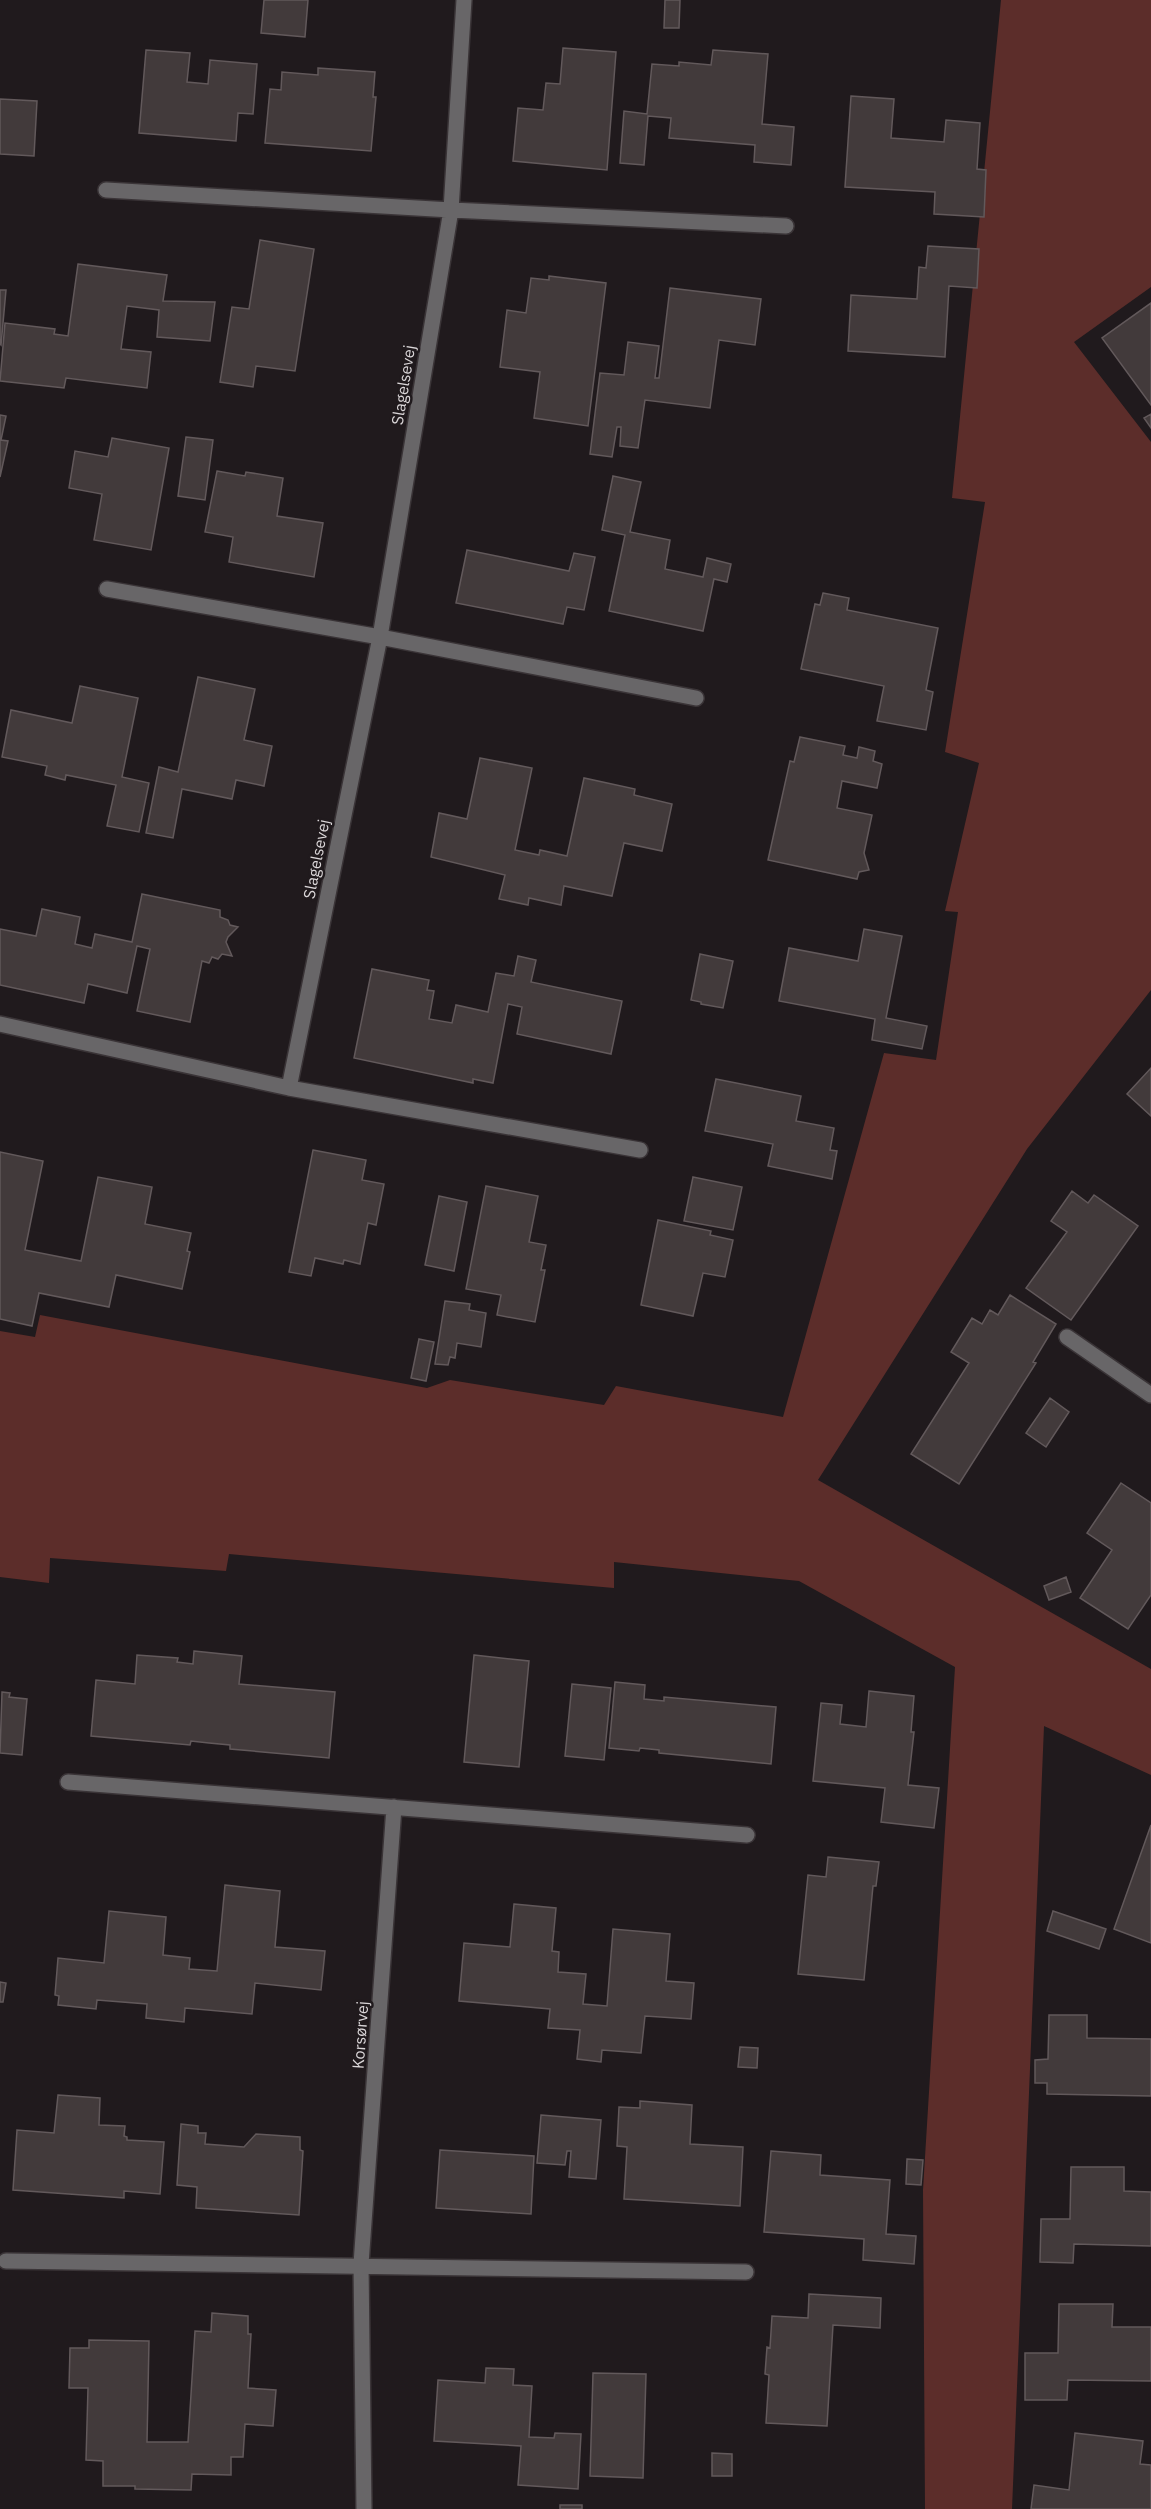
<svg xmlns="http://www.w3.org/2000/svg" width="1151" height="2509" viewBox="0 0 1151 2509" font-family="'IBM Plex Sans',sans-serif">
	<style>
		.green { fill: #5c2d2a }
		.building { fill: #423a3b; stroke: #62595b; stroke-width: 1.5 }
		.lines { fill: none; stroke-linecap: round; stroke-linejoin: round }
		.minor-casing { stroke: #3a3437; stroke-width: 18 }
		.minor { stroke: #686668; stroke-width: 15 }
		.labels { text-anchor: middle; dominant-baseline: central; stroke-width: 5; stroke-linejoin: round; paint-order: stroke }
		.street-label { font-size: 16px; fill: #dad6d8; stroke: #201a1d }
	</style>
	<rect width="100%" height="100%" fill="#201a1d"/>
	<path class="green" d="M 1001,0 L 1151,0 L 1151,287 L 1074,342 L 1151,442 L 1151,990 L 1027,1149 L 818,1480 L 1151,1669 L 1151,1775 L 1044,1726 L 1012,2509 L 925,2509 L 923,2190 L 955,1667 L 799,1581 L 614,1562 L 614,1588 L 229,1554 L 226,1571 L 50,1558 L 49,1583 L 0,1577 L 0,1331 L 35,1337 L 40,1315 L 427,1388 L 450,1380 L 604,1405 L 616,1386 L 783,1417 L 884,1053 L 936,1060 L 958,912 L 945,911 L 979,763 L 945,752 L 985,502 L 952,498 Z"/>
	<path class="building" d="M 264,0 L 308,0 L 305,37 L 261,33 Z
		M 665,0 L 680,0 L 679,28 L 664,28 Z
		M 563,48 L 616,52 L 607,170 L 513,161 L 518,108 L 543,110 L 546,83 L 560,84 Z
		M 146,50 L 190,53 L 187,82 L 208,84 L 210,60 L 257,64 L 253,114 L 238,113 L 236,141 L 139,133 Z
		M 713,50 L 768,54 L 762,124 L 794,127 L 791,165 L 754,162 L 755,145 L 669,138 L 671,118 L 648,116 L 644,165 L 620,163 L 624,111 L 647,114 L 652,64 L 679,66 L 679,62 L 711,65 Z
		M 318,68 L 375,72 L 373,97 L 376,97 L 371,151 L 265,143 L 270,89 L 281,90 L 282,72 L 318,75 Z
		M 851,96 L 894,99 L 891,138 L 944,142 L 946,120 L 980,123 L 977,169 L 986,170 L 984,217 L 934,214 L 935,192 L 845,187 Z
		M 0,99 L 37,101 L 34,156 L 0,154 Z
		M 260,240 L 314,249 L 295,371 L 256,366 L 253,387 L 220,382 L 232,307 L 249,309 Z
		M 928,246 L 979,249 L 977,288 L 949,286 L 945,357 L 848,351 L 851,295 L 917,299 L 919,267 L 926,268 Z
		M 78,264 L 167,275 L 163,301 L 215,302 L 210,341 L 157,337 L 159,310 L 127,306 L 121,349 L 151,352 L 147,388 L 66,378 L 64,388 L 0,381 L 5,323 L 55,329 L 54,334 L 68,336 Z
		M 549,276 L 606,283 L 588,426 L 534,418 L 540,372 L 500,367 L 507,310 L 526,313 L 531,278 L 549,280 Z
		M 670,288 L 761,299 L 755,345 L 719,340 L 710,408 L 645,400 L 638,448 L 620,446 L 621,427 L 617,427 L 612,457 L 590,454 L 600,373 L 624,375 L 628,342 L 659,346 L 655,378 L 659,378 Z
		M 0,290 L 6,290 L 1,345 L 0,344 Z
		M 1151,303 L 1151,405 L 1102,338 Z
		M 1151,414 L 1151,428 L 1144,418 Z
		M 0,415 L 6,416 L 1,440 L 8,441 L 0,477 Z
		M 186,437 L 213,440 L 205,500 L 178,496 Z
		M 112,438 L 169,448 L 151,550 L 94,540 L 102,494 L 69,488 L 75,451 L 108,457 Z
		M 217,471 L 245,476 L 246,472 L 283,478 L 277,516 L 323,523 L 314,577 L 229,562 L 233,537 L 205,532 Z
		M 613,476 L 641,482 L 630,532 L 670,540 L 665,569 L 703,577 L 707,558 L 731,564 L 727,582 L 714,579 L 703,631 L 609,611 L 625,535 L 602,530 Z
		M 467,550 L 569,571 L 574,553 L 595,557 L 584,610 L 567,607 L 563,624 L 456,603 Z
		M 823,593 L 849,598 L 847,610 L 938,628 L 926,690 L 933,692 L 926,730 L 877,721 L 884,686 L 801,669 L 815,604 L 820,605 Z
		M 198,677 L 255,689 L 244,740 L 272,746 L 264,786 L 236,780 L 232,799 L 182,789 L 173,838 L 146,833 L 159,767 L 178,772 Z
		M 80,686 L 138,698 L 122,777 L 149,783 L 139,832 L 107,826 L 116,785 L 66,775 L 65,780 L 45,775 L 47,766 L 2,757 L 11,710 L 72,723 Z
		M 800,737 L 845,746 L 843,755 L 857,758 L 859,747 L 875,751 L 873,761 L 882,764 L 877,788 L 842,781 L 837,808 L 872,815 L 864,853 L 869,870 L 859,872 L 857,879 L 768,860 L 790,761 L 794,762 Z
		M 480,758 L 532,768 L 515,850 L 539,855 L 540,850 L 567,856 L 584,778 L 635,789 L 634,795 L 672,804 L 662,851 L 624,843 L 612,896 L 564,886 L 561,905 L 529,898 L 528,905 L 499,899 L 505,875 L 431,857 L 439,813 L 467,819 Z
		M 142,894 L 220,910 L 220,917 L 228,920 L 230,925 L 238,927 L 228,937 L 226,942 L 232,956 L 222,954 L 218,959 L 212,957 L 209,963 L 202,961 L 190,1022 L 137,1011 L 150,949 L 137,946 L 127,993 L 88,984 L 84,1003 L 0,985 L 0,929 L 36,936 L 42,909 L 80,917 L 75,944 L 92,948 L 95,934 L 132,942 Z
		M 864,929 L 902,936 L 886,1018 L 927,1026 L 922,1049 L 872,1040 L 875,1019 L 779,1001 L 789,948 L 858,961 Z
		M 700,954 L 733,961 L 723,1008 L 701,1004 L 701,1002 L 691,1000 Z
		M 518,956 L 536,960 L 531,982 L 622,1001 L 611,1054 L 517,1034 L 522,1007 L 508,1004 L 493,1083 L 473,1079 L 473,1083 L 354,1058 L 372,969 L 429,980 L 427,990 L 434,991 L 429,1019 L 452,1023 L 456,1005 L 488,1012 L 496,973 L 514,976 Z
		M 1151,1068 L 1151,1116 L 1127,1094 Z
		M 716,1079 L 801,1096 L 796,1121 L 834,1128 L 830,1150 L 837,1151 L 832,1179 L 768,1166 L 773,1144 L 705,1131 Z
		M 313,1150 L 366,1160 L 362,1180 L 384,1184 L 376,1225 L 368,1223 L 360,1264 L 344,1260 L 343,1264 L 315,1258 L 311,1276 L 289,1272 Z
		M 0,1152 L 43,1161 L 25,1250 L 81,1261 L 98,1177 L 152,1187 L 145,1224 L 191,1233 L 187,1251 L 190,1252 L 182,1289 L 116,1275 L 109,1307 L 39,1293 L 32,1326 L 0,1319 Z
		M 693,1177 L 742,1187 L 733,1230 L 684,1221 Z
		M 486,1186 L 538,1196 L 529,1242 L 546,1245 L 541,1270 L 545,1270 L 535,1322 L 497,1315 L 501,1295 L 466,1289 Z
		M 1072,1191 L 1088,1203 L 1094,1195 L 1138,1226 L 1071,1320 L 1026,1288 L 1067,1232 L 1051,1221 Z
		M 439,1196 L 467,1202 L 454,1271 L 425,1265 Z
		M 658,1220 L 711,1231 L 710,1235 L 733,1240 L 725,1277 L 703,1273 L 693,1316 L 641,1305 Z
		M 1010,1295 L 1056,1324 L 1033,1362 L 1036,1363 L 959,1484 L 911,1454 L 969,1363 L 951,1352 L 972,1318 L 982,1324 L 990,1310 L 998,1315 Z
		M 445,1301 L 470,1304 L 469,1310 L 486,1313 L 481,1347 L 457,1343 L 455,1358 L 450,1357 L 448,1365 L 435,1364 Z
		M 419,1339 L 434,1342 L 426,1381 L 411,1378 Z
		M 1050,1398 L 1069,1412 L 1046,1447 L 1026,1433 Z
		M 1121,1483 L 1151,1503 L 1151,1595 L 1128,1629 L 1080,1598 L 1112,1550 L 1087,1533 Z
		M 1066,1577 L 1071,1592 L 1049,1600 L 1044,1586 Z
		M 194,1651 L 242,1656 L 239,1684 L 335,1692 L 329,1758 L 230,1749 L 230,1745 L 209,1743 L 191,1741 L 190,1745 L 91,1736 L 96,1680 L 135,1684 L 137,1655 L 178,1658 L 177,1662 L 193,1664 Z
		M 474,1655 L 529,1661 L 519,1767 L 464,1762 Z
		M 615,1682 L 645,1685 L 644,1699 L 664,1701 L 664,1697 L 776,1707 L 771,1764 L 659,1753 L 659,1750 L 640,1748 L 639,1751 L 609,1748 Z
		M 572,1684 L 611,1688 L 604,1760 L 565,1756 Z
		M 869,1691 L 914,1696 L 911,1732 L 914,1732 L 908,1785 L 939,1788 L 934,1828 L 881,1822 L 885,1788 L 813,1781 L 821,1703 L 842,1705 L 840,1724 L 866,1727 Z
		M 2,1692 L 10,1693 L 9,1697 L 27,1699 L 22,1755 L 0,1753 Z
		M 1151,1825 L 1151,1943 L 1114,1929 Z
		M 828,1857 L 879,1862 L 876,1886 L 873,1886 L 864,1980 L 798,1974 L 808,1875 L 826,1877 Z
		M 225,1885 L 280,1891 L 275,1947 L 325,1951 L 321,1990 L 255,1983 L 252,2014 L 185,2008 L 184,2022 L 146,2018 L 147,2004 L 97,2000 L 96,2009 L 58,2005 L 59,1996 L 55,1995 L 58,1958 L 104,1963 L 109,1911 L 166,1917 L 163,1955 L 190,1958 L 189,1969 L 217,1971 Z
		M 514,1904 L 556,1908 L 552,1951 L 559,1952 L 558,1972 L 586,1974 L 583,2004 L 607,2006 L 613,1929 L 670,1934 L 666,1981 L 694,1983 L 691,2019 L 645,2016 L 641,2053 L 602,2050 L 601,2062 L 577,2059 L 580,2030 L 548,2028 L 550,2009 L 459,2001 L 464,1943 L 510,1947 Z
		M 1053,1911 L 1106,1929 L 1099,1949 L 1047,1931 Z
		M 0,1982 L 6,1983 L 3,2002 L 0,2002 Z
		M 1049,2015 L 1087,2015 L 1087,2038 L 1151,2039 L 1151,2096 L 1047,2094 L 1047,2083 L 1035,2083 L 1035,2060 L 1048,2059 Z
		M 740,2047 L 758,2048 L 757,2068 L 738,2067 Z
		M 58,2095 L 100,2098 L 99,2125 L 125,2126 L 124,2136 L 127,2137 L 127,2140 L 164,2142 L 160,2194 L 124,2191 L 124,2198 L 13,2190 L 17,2130 L 54,2133 Z
		M 640,2101 L 692,2105 L 690,2144 L 743,2147 L 740,2206 L 624,2199 L 627,2147 L 617,2146 L 619,2107 L 640,2108 Z
		M 541,2115 L 601,2120 L 596,2179 L 569,2177 L 571,2151 L 567,2151 L 565,2165 L 537,2163 Z
		M 181,2124 L 198,2126 L 198,2133 L 206,2133 L 205,2144 L 244,2147 L 256,2134 L 300,2137 L 300,2150 L 303,2151 L 299,2215 L 196,2208 L 197,2187 L 177,2185 Z
		M 440,2150 L 534,2156 L 531,2214 L 436,2208 Z
		M 771,2151 L 821,2155 L 820,2175 L 890,2180 L 886,2234 L 916,2236 L 914,2264 L 863,2260 L 864,2239 L 764,2232 Z
		M 907,2159 L 923,2160 L 921,2185 L 906,2184 Z
		M 1071,2167 L 1124,2167 L 1124,2191 L 1151,2192 L 1151,2246 L 1074,2244 L 1073,2263 L 1040,2262 L 1041,2219 L 1070,2219 Z
		M 809,2294 L 881,2298 L 880,2328 L 833,2325 L 827,2426 L 766,2423 L 769,2375 L 765,2374 L 767,2347 L 770,2348 L 772,2316 L 808,2318 Z
		M 1059,2304 L 1113,2304 L 1112,2327 L 1151,2327 L 1151,2381 L 1068,2380 L 1067,2400 L 1025,2400 L 1025,2353 L 1058,2353 Z
		M 212,2313 L 248,2316 L 248,2334 L 251,2334 L 248,2388 L 276,2390 L 273,2426 L 245,2424 L 243,2457 L 231,2457 L 231,2475 L 192,2474 L 191,2490 L 135,2489 L 135,2486 L 103,2486 L 103,2461 L 86,2460 L 88,2388 L 69,2388 L 70,2348 L 89,2348 L 89,2340 L 149,2341 L 147,2442 L 188,2442 L 195,2331 L 211,2332 Z
		M 486,2368 L 514,2369 L 513,2385 L 532,2386 L 529,2437 L 554,2438 L 555,2433 L 581,2434 L 578,2489 L 518,2485 L 521,2446 L 434,2441 L 438,2380 L 485,2383 Z
		M 593,2373 L 646,2374 L 643,2478 L 590,2476 Z
		M 1075,2433 L 1143,2441 L 1140,2464 L 1151,2465 L 1151,2509 L 1031,2509 L 1034,2485 L 1069,2490 Z
		M 712,2453 L 732,2454 L 732,2476 L 712,2476 Z
		M 560,2505 L 582,2505 L 582,2509 L 560,2509 Z"/>
	<g class="lines">
		<g class="minor-casing">
			<path id="minor" d="M 106,190 L 451,210 L 786,226
				M 107,589 L 380,637 L 696,698
				M 0,1024 L 289,1088 L 380,637 L 451,210 L 464,0
				M 289,1088 L 640,1150
				M 1067,1337 L 1151,1395
				M 68,1782 L 747,1835
				M 6,2261 L 746,2272
				M 364,2509 L 361,2264 L 394,1807"/>
		</g>
		<use href="#minor" class="minor"/>
	</g>
	<g class="labels">
		<g class="street-label">
			<text transform="translate(403 385) rotate(-81)">Slagelsevej</text>
			<text transform="translate(316 859) rotate(-79)">Slagelsevej</text>
			<text transform="translate(360 2035) rotate(-86)">Korsørvej</text>
		</g>
	</g>
</svg>
